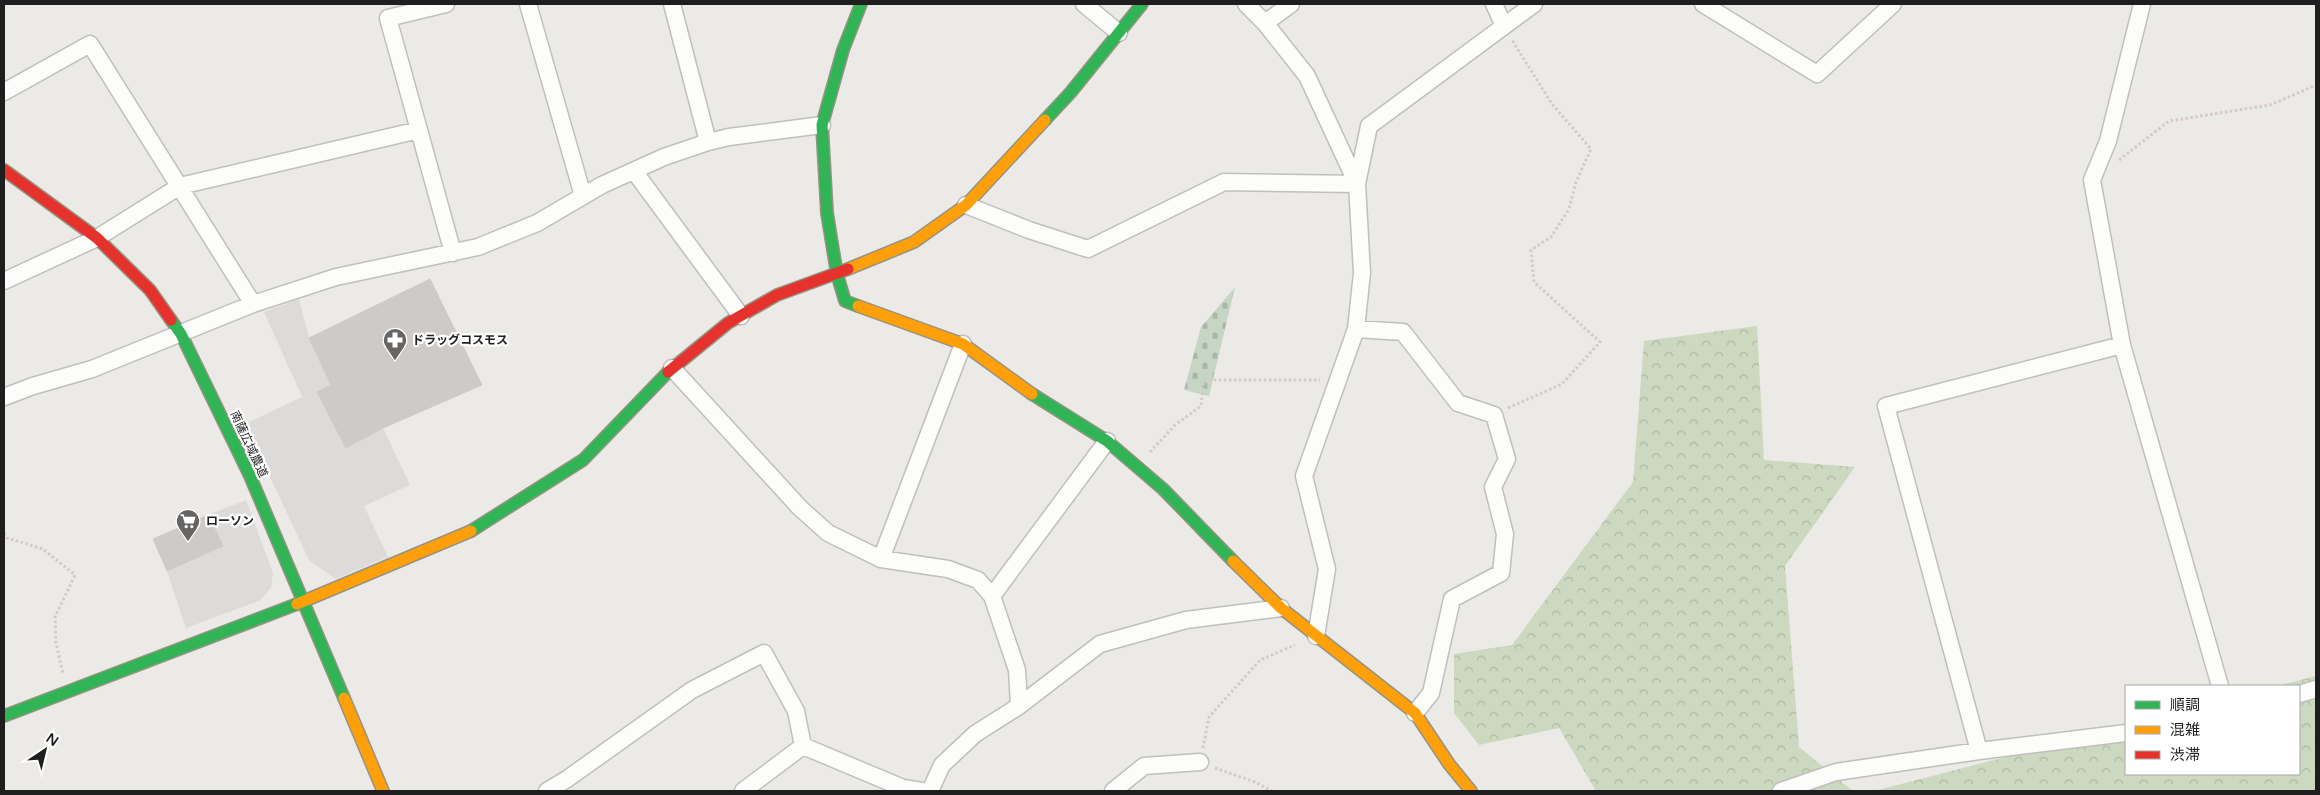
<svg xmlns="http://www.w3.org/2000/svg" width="2320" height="795" viewBox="0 0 2320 795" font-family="'Varela Round','Noto Sans JP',sans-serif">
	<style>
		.forest { fill: url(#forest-crowns) }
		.cemetery { fill: url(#cemetery-stones) }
		.parking { fill: #dcdbda }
		.building { fill: #cdcac8; stroke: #cfcbc9 }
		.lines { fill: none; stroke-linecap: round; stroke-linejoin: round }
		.street-casing { stroke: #bfbfbd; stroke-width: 19 }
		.fast-casing { stroke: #959381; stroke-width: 14 }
		.slow-casing { stroke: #959381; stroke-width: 14 }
		.jam-casing { stroke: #959381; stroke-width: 14 }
		.path { stroke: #d5c9c9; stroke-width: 3; stroke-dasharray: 2.5 2.5; stroke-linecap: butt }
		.street { stroke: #fcfcfb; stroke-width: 16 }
		.fast { stroke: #30b455; stroke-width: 11 }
		.slow { stroke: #ff9f0a; stroke-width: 11 }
		.jam { stroke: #e5322d; stroke-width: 11 }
		.labels { text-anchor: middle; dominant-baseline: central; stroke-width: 4.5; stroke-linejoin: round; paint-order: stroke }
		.poi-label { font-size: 12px; font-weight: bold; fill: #1e1e1e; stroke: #fff; text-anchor: start }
		.street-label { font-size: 12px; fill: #1e1e1e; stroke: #fff }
	</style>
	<defs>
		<pattern id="forest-crowns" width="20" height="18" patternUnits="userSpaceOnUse" patternTransform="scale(1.25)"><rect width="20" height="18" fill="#ccd8bf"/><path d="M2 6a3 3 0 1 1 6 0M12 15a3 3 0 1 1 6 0" fill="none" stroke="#afb9a4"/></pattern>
		<pattern id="cemetery-stones" width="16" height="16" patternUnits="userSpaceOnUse" patternTransform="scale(1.25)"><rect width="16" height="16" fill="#c7d5c5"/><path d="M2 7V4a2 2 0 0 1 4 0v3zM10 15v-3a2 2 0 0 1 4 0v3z" fill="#aab6a9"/></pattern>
	</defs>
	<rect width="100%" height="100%" fill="#eceae7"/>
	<path class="forest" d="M 1757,326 L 1764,460 L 1855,467 L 1785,566 L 1799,747 L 1853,791 L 1596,791 L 1559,728 L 1479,745 L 1454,713 L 1454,654 L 1512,645 L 1633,482 L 1644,341 Z
		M 2316,676 L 2316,791 L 1874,791 L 2126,726 L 2126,774 L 2299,774 L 2299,686 L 2277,686 Z"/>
	<path class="cemetery" d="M 1235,287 L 1209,396 L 1184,390 L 1201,327 Z"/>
	<path class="parking" d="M 299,299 L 309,338 L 331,385 L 318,392 L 346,448 L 383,428 L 410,485 L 364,506 L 388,557 L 335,579 L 309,560 L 245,424 L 302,397 L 264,312 Z
		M 246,500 L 273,573 L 271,588 L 259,601 L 186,628 L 167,571 L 222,545 L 208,515 Z"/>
	<path class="building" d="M 430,279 L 482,385 L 383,428 L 346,448 L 317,392 L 331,385 L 309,338 Z
		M 208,515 L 223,546 L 167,571 L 153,539 Z"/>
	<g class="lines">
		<g class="street-casing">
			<path id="street" d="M 446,4 L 388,18 L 453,253
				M 528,4 L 583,196
				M 672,4 L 708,142
				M 1084,4 L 1119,33
				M 1246,4 L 1265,23 L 1291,4
				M 1494,4 L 1504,26
				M 1703,4 L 1817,74 L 1893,4
				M 2142,4 L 2108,141 L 2092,180 L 2122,345 L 2220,686
				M 1265,23 L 1307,76 L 1357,184
				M 4,92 L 90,44 L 253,304
				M 634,171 L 741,316
				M 966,205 L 1029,230 L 1088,249 L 1224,182 L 1357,184
				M 4,281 L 97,238 L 180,186 L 419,130
				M 1356,329 L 1403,332 L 1458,403 L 1494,415 L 1507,459 L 1493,487 L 1505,534 L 1501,573 L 1452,599 L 1431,693 L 1415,713
				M 672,368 L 800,508 L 828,533 L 881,559 L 948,569 L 978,580 L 992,596 L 1017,670 L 1019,706
				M 4,397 L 33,386 L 92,369 L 253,304 L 336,277 L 478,247 L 537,223 L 602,185 L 664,157 L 708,142 L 729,137 L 822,125
				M 881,559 L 963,344
				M 992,596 L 1107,441
				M 1316,636 L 1327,569 L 1304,476 L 1356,329 L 1362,273 L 1357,184 L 1369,126 L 1534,4
				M 2299,694 L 2316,689
				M 803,746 L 903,788 L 922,791
				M 1979,751 L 1886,406 L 2122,345
				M 547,791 L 567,779 L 692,690 L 764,653 L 796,711 L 803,746
				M 743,791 L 803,746
				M 930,791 L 942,765 L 975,734 L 1019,706 L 1100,644 L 1186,620 L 1281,608
				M 1113,791 L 1144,766 L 1200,762
				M 1781,791 L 1836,772 L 1979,751 L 2126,733"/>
		</g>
		<g class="fast-casing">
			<path id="fast" d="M 1045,120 L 1071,92 L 1142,4
				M 858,306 L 845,301 L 837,274 L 827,213 L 822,125 L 843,50 L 861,4
				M 171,320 L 181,334 L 250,476 L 344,698
				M 1032,394 L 1107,441 L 1163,489 L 1233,561
				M 471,531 L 583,460 L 668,372
				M 4,716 L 297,604"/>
		</g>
		<g class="slow-casing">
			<path id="slow" d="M 848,269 L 914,242 L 966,205 L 1045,120
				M 858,306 L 963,344 L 1032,394
				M 1233,561 L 1281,608 L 1415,713 L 1449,764 L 1471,791
				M 297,604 L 471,531
				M 344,698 L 383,791"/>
		</g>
		<g class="jam-casing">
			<path id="jam" d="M 4,170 L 97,238 L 150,290 L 171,320
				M 668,372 L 728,323 L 777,295 L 848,269"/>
		</g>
		<path class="path" d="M 2119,160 L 2169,121 L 2270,105 L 2316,85
			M 1508,408 L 1562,384 L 1600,342 L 1534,282 L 1531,250 L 1551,237 L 1569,209 L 1576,182 L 1591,149 L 1552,104 L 1512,40
			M 1150,452 L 1175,425 L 1201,406 L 1204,380 L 1320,380
			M 4,533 L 7,538 L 43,549 L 75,575 L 55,617 L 56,643 L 63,674
			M 1203,748 L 1209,717 L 1260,660 L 1295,645
			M 1215,768 L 1255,782 L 1272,791"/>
		<use href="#street" class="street"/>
		<use href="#fast" class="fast"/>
		<use href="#slow" class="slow"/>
		<use href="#jam" class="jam"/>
	</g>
	<defs>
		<g id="pharmacy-pin" transform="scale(1.25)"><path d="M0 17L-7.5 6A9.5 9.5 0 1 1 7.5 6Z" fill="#666564" stroke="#fff"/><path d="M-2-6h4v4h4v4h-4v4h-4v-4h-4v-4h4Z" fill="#fff"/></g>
		<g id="supermarket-pin" transform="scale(1.25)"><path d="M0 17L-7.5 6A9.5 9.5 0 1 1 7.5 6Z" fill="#666564" stroke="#fff"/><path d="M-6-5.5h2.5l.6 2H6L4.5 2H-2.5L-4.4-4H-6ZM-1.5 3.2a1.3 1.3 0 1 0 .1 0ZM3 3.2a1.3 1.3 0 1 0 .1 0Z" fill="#fff"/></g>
	</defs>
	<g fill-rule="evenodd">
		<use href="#pharmacy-pin" x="395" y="340"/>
		<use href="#supermarket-pin" x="188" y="521"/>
	</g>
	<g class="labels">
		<g class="poi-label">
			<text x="412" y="340">ドラッグコスモス</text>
			<text x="206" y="521">ローソン</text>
		</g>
		<g class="street-label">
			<text transform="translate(249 444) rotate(65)">南薩広域農道</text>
		</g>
	</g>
	<rect width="2320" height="795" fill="none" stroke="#1e1e1e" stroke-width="10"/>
	<rect x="2125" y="685" width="175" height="90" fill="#ffffff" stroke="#a5a5a5"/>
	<rect x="2135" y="701" width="25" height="8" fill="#30b455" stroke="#a5a5a5"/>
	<text x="2170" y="710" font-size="15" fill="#1e1e1e">順調</text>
	<rect x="2135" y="726" width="25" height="8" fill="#ff9f0a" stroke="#a5a5a5"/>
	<text x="2170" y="735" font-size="15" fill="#1e1e1e">混雑</text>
	<rect x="2135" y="751" width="25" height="8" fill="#e5322d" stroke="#a5a5a5"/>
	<text x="2170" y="760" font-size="15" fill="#1e1e1e">渋滞</text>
	<g transform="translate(45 750) rotate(35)" stroke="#ffffff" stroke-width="4" paint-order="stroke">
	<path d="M0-4L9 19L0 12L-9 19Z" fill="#1e1e1e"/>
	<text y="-8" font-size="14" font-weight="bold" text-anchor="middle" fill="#1e1e1e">N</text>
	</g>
</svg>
